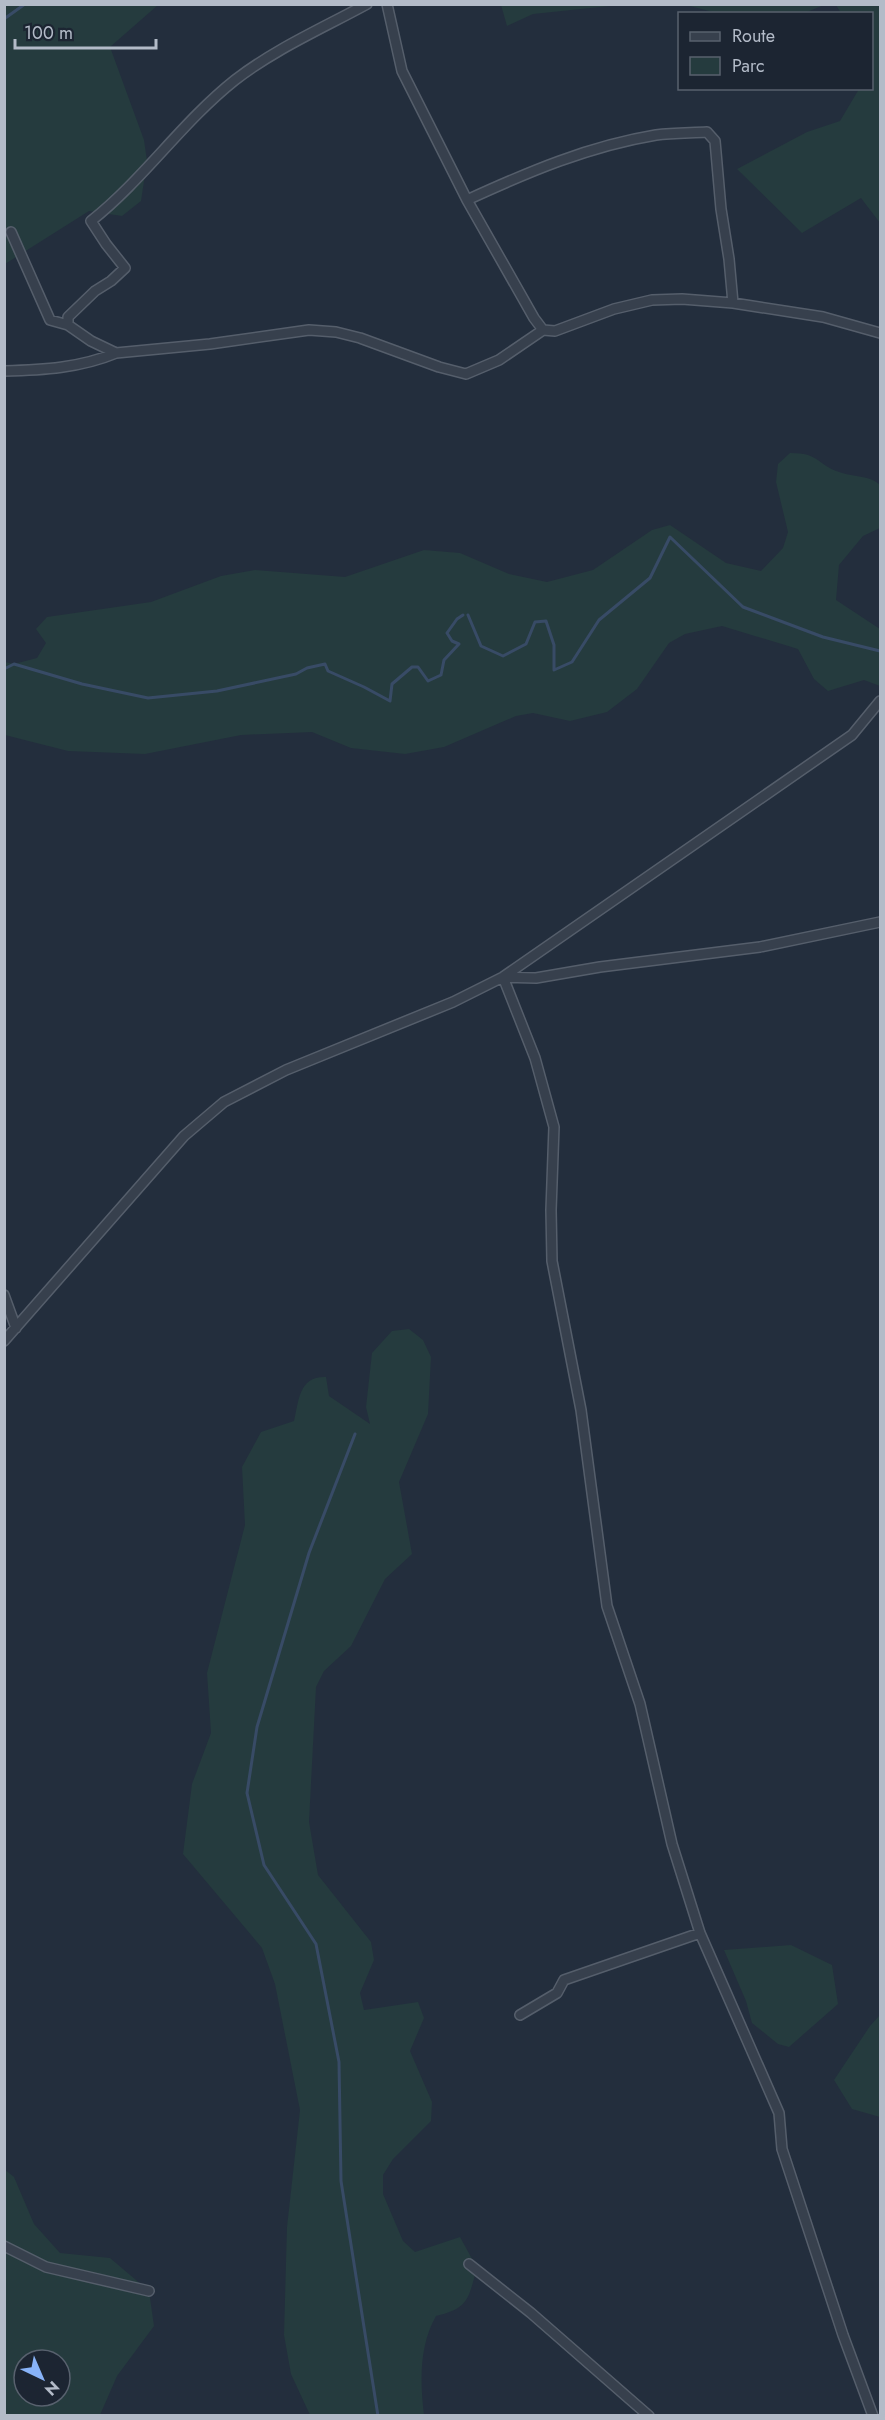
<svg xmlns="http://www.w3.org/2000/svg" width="885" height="2420" viewBox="0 0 885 2420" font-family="Jost,sans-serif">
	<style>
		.green { fill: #253b3e; fill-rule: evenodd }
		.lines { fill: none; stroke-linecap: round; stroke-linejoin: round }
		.stream { stroke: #384b66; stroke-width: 3 }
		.minor-casing { stroke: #555e6b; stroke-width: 12 }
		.minor { stroke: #37404d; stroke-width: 9 }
	</style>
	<rect width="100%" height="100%" fill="#232e3d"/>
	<path class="green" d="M 5,5 L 158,5 L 110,47 L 144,140 L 147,161 L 141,201 L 122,216 L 89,211 L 5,264 Z
		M 501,5 L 501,4 L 619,5 L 533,14 L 507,26 Z
		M 686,5 L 824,5 L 802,14 L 717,13 Z
		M 836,5 L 880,5 L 880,223 L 861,198 L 802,233 L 737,169 L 807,132 L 840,121 L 859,89 L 872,88 L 872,14 L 841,13 Z
		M 790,453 C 820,453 816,464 839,472 C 852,477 870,475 880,485 L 880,528 L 863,536 L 839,565 L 836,600 L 880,629 L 880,686 L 864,680 L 828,691 L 814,679 L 798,649 L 722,626 L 685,634 L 669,643 L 637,689 L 607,712 L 570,721 L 533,713 L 516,716 L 444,747 L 405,754 L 351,748 L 312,732 L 241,735 L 145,754 L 68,751 L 5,735 L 5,662 L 14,664 L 37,658 L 46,643 L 36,629 L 47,617 L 151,602 L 221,576 L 255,570 L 345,577 L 424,550 L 460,553 L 509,574 L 547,582 L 593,570 L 652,530 L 670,525 L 726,563 L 761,571 L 783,548 L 788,532 L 776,482 L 778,464 Z
		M 409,1329 L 423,1340 L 431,1357 L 428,1414 L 399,1482 L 412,1554 L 385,1579 L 351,1646 L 324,1671 L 316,1687 L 309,1822 L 318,1875 L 371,1942 L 374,1960 L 360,1993 L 364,2010 L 418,2002 L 424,2018 L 410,2051 L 432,2102 L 431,2121 L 393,2159 L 383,2175 L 383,2194 L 403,2241 L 415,2252 L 460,2237 L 477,2268 C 468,2298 470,2308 436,2316 C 419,2346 420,2382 424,2415 L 310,2415 L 291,2374 L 284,2335 L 287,2227 L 300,2110 L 275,1984 L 262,1948 L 183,1854 L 192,1784 L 211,1733 L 207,1673 L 245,1525 L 242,1467 L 261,1432 L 294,1421 C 299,1400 299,1376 326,1377 L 329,1396 L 370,1424 L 366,1407 L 372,1353 L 392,1331 Z
		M 791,1945 L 832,1965 L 838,2004 L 789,2047 L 778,2044 L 752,2023 L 746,2001 L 724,1950 Z
		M 880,2015 L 880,2117 L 852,2109 L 834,2080 L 870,2026 Z
		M 4,2169 L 14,2177 L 34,2224 L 60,2253 L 110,2258 L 149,2291 L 154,2326 L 117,2376 L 100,2415 L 5,2415 ZM 24,2360 L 60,2360 L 60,2396 L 24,2396 Z"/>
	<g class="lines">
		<path class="stream" d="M 4,19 L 25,4
			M 468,615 L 481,646 L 503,656 L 526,644 L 535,622 L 546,621 L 554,645 L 554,670 L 572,662 L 599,620 L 650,578 L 670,537 L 743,607 L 823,637 L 880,651
			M 4,669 L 14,664 L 82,684 L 148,698 L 217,691 L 296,674 L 307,668 L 325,664 L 328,671 L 364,687 L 390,701 L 392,684 L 412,667 L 418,667 L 428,681 L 441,675 L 444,660 L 459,644 L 452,641 L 447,633 L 457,619 L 463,615
			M 355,1434 L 309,1553 L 257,1727 L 247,1793 L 264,1865 L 316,1944 L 339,2062 L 341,2181 L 378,2416"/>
		<g class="minor-casing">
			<path id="minor" d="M 387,4 L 402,71 L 467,200 L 534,318 L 543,330 L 555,331 L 614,309 L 652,300 L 682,299 L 733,303 L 823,317 L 880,333
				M 467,200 C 528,172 589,146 656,135 C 673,133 690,133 707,132 L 715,141 L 721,209 L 729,259 L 733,303
				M 11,232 L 50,320 L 68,325 L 91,341 L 116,353 L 210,344 L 309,330 L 336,332 L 360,338 L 439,367 L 466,374 L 499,360 L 543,330
				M 68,325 L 68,317 L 95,291 L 111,281 L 125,268 L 106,244 L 91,221 C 144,179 182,122 235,80 C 275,49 323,28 367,4
				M 4,371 C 43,370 80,368 116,353
				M 503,977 L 535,1058 L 554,1127 L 551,1210 L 552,1261 L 581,1410 L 607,1606 L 640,1704 L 672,1844 L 700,1933 L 779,2113 L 782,2149 L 843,2335 L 873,2416
				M 503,977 L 536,978 L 600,967 L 760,947 L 880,922
				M 4,1295 L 16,1328
				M 4,1341 L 184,1136 L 224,1102 L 286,1070 L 453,1002 L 503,977 L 852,735 L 880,701
				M 520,2015 L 557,1993 L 564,1980 L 700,1933
				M 4,2246 L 46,2267 L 149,2291
				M 469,2264 L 531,2313 L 649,2416"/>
		</g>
		<use href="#minor" class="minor"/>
	</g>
	<rect width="885" height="2420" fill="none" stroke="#b3bbc8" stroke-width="12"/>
	<rect x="678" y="12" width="195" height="78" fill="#1c2532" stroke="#58616e" stroke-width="1.5"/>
	<rect x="690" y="32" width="30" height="9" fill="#37404d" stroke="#58616e" stroke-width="1.5"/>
	<text x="732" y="42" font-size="18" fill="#b3bbc8">Route</text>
	<rect x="690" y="57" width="30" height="18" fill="#253b3e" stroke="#58616e" stroke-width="1.5"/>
	<text x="732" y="72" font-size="18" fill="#b3bbc8">Parc</text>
	<g transform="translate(42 2378) rotate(136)"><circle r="28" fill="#1c2532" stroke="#58616e" stroke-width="1.5"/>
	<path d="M0-4.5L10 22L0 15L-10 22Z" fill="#88b3f8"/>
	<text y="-9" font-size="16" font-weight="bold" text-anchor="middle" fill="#b3bbc8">N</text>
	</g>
	<path d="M15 39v9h141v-9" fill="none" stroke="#b3bbc8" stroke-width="3"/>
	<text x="24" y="39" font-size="18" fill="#b3bbc8" stroke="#1c2532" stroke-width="4.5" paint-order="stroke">100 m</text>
</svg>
